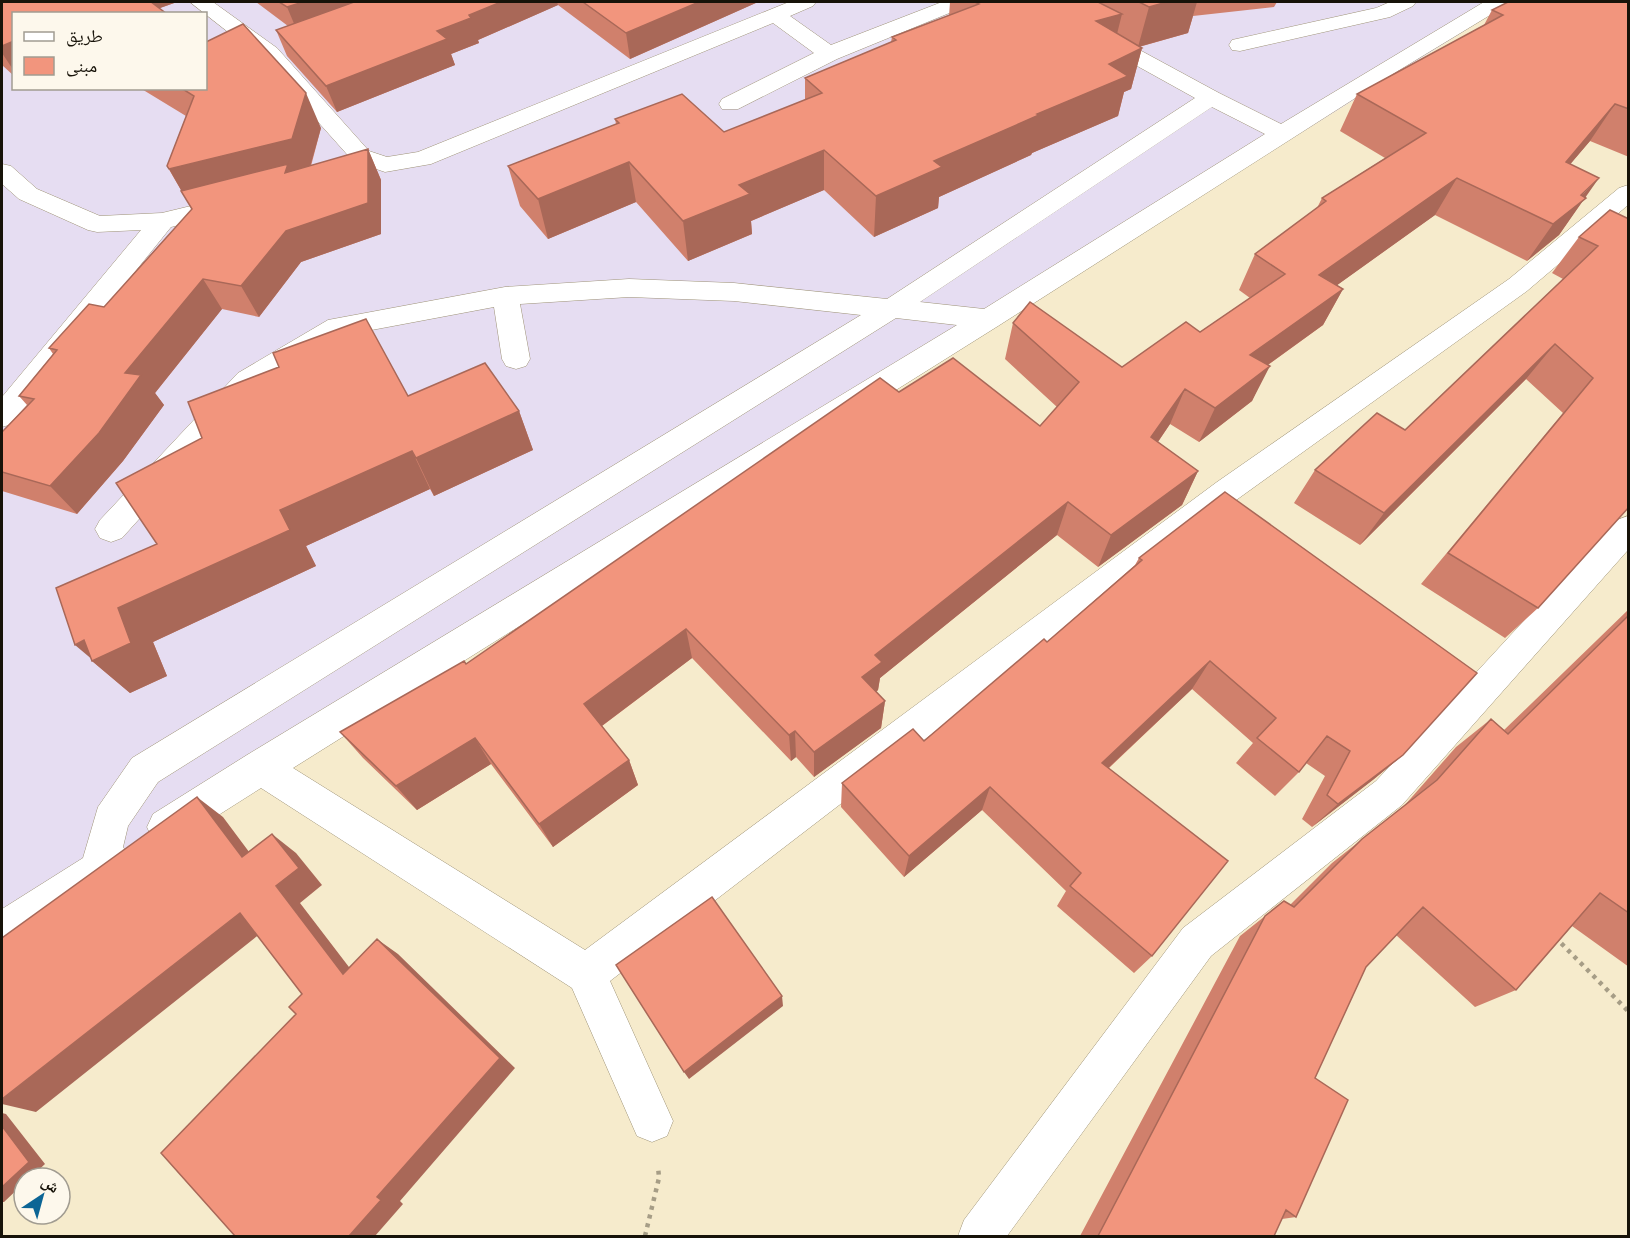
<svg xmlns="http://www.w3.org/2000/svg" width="1630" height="1238" viewBox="0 0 1630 1238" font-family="Barlow,'Noto Naskh Arabic',sans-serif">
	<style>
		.commercial { fill: #e6ddf2; fill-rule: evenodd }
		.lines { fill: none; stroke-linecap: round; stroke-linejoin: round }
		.minor-casing { stroke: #9e9377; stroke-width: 1 }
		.path { stroke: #a69d86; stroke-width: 4.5; stroke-dasharray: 4 5; stroke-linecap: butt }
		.minor { fill: #fff; fill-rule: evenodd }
		.wall { fill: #d0806c }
		.shaded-wall { fill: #a96858 }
		.building { fill: #f2957d; stroke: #a96858; stroke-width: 1.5 }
	</style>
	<rect width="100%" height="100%" fill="#f6ebcc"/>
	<path class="commercial" d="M 2,2 L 1511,2 L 2,943 ZM 14,14 L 206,14 L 206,88 L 14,88 Z"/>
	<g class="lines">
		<g class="minor-casing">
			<path id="minor" d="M 190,2 L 213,2 L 277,48 L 369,151 L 387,157 L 418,152 L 789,2 L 816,2 L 813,6 L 790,16 L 831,45 L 942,2 L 967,3 L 964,7 L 837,59 L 738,109 L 722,109 L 719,104 L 722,99 L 814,53 L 773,23 L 431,164 L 385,172 L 353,161 L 261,58 Z
				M 1026,2 L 1051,2 L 1219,93 L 1281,124 L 1484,2 L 1508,2 L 1505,6 L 1396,72 L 998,326 L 293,768 L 585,950 L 1217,482 L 1509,279 L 1619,188 L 1628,185 L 1628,205 L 1527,291 L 1239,498 L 610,981 L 673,1121 L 667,1136 L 652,1142 L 637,1136 L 572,988 L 261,788 L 179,840 L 166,845 L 153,840 L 147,827 L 153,814 L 247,755 L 957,325 L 896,318 L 158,782 L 128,826 L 123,847 L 132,861 L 126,874 L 16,945 L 2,950 L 2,909 L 83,858 L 98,807 L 132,758 L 861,315 L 734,301 L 629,297 L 520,304 L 530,359 L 526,366 L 516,369 L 506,366 L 502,359 L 494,307 L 345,335 L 258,387 L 122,538 L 111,542 L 100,538 L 95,529 L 100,520 L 238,373 L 328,320 L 505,287 L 629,279 L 734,283 L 887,299 L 1195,98 L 1029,6 ZM 1212,107 L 1265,134 L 984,309 L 920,302 Z
				M 1390,2 L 1416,2 L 1413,6 L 1390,17 L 1240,51 L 1232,50 L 1229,45 L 1232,40 L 1376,8 Z
				M 2,164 L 11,166 L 37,189 L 100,216 L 162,213 L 228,197 L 237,199 L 240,205 L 237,211 L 171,227 L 12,424 L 2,427 L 2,397 L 141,230 L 97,232 L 88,230 L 19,199 L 2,184 Z
				M 1628,516 L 1628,550 L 1402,805 L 1211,956 L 1007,1236 L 958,1236 L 964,1220 L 1183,928 L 1376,781 L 1617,520 Z"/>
		</g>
		<path class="path" d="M 1555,937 L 1628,1011
			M 645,1236 L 659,1178 L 658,1166"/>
		<use href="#minor" class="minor"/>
	</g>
	<path class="wall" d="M 2,2 L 177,2 L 160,8 L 14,14 L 14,76 L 2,65 Z
		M 256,2 L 758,2 L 630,59 L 558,5 L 478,40 L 479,43 L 451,54 L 455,65 L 337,112 L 287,56 L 276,30 L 288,26 Z
		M 950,2 L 1277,2 L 1274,7 L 1193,16 L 1188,33 L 1139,47 L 1142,48 L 1131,89 L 1124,92 L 1118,116 L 1032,153 L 1031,155 L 939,197 L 938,208 L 874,237 L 824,190 L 751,221 L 752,234 L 688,261 L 636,202 L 548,239 L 520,206 L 508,166 L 616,124 L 615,119 L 724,132 L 805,100 L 805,78 L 891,42 L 892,37 L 949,16 Z
		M 1629,2 L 1629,157 L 1590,141 L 1570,164 L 1585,197 L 1559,235 L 1527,261 L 1435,215 L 1337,285 L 1343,289 L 1323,325 L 1268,365 L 1252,401 L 1199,442 L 1170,424 L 1158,442 L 1198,471 L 1182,505 L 1098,567 L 1057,535 L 880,678 L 878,690 L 876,692 L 885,701 L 881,728 L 814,777 L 796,757 L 791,761 L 692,658 L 602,726 L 629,760 L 638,785 L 553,847 L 491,764 L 417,810 L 363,758 L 340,732 L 466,664 L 899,392 L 1040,426 L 1057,407 L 1005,359 L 1013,323 L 1122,367 L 1200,332 L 1250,298 L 1239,290 L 1255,254 L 1317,208 L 1322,198 L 1385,158 L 1340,131 L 1357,94 L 1484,25 L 1492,10 Z
		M 140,88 L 206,88 L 321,128 L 311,166 L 368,149 L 381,180 L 381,234 L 301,262 L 259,317 L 222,309 L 155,393 L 164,405 L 123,461 L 77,514 L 2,491 L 2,432 L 27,405 L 19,396 L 53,354 L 49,348 L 104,307 L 192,209 L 167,166 L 186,116 Z
		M 1610,210 L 1629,507 L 1538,608 L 1505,638 L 1421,584 L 1563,413 L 1526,379 L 1360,545 L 1294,503 L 1315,470 L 1405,430 L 1563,279 L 1552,273 L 1579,237 Z
		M 408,396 L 519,411 L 533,450 L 434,496 L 430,489 L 306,546 L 316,566 L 153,642 L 167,676 L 130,693 L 92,661 L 157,544 Z
		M 1139,558 L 1403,755 L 1374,779 L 1312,827 L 1302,819 L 1325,776 L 1306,763 L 1299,772 L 1275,796 L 1236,763 L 1253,743 L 1192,689 L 1109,768 L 1152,956 L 1134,973 L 1057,906 L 1066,891 L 982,810 L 904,877 L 841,807 L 842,783 L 924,741 L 1047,642 L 1135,565 Z
		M 1629,609 L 1629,967 L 1572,926 L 1516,990 L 1475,1007 L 1396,935 L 1366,967 L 1315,1078 L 1296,1217 L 1282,1219 L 1274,1236 L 1080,1236 L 1240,936 L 1284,901 L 1290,905 L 1332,863 L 1404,806 L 1456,747 L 1491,719 L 1504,730 Z"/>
	<path class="shaded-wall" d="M 133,2 L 177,2 L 143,14 Z
		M 303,2 L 382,2 L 298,33 L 287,7 Z
		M 501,2 L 557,2 L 558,5 L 478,40 L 479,43 L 451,54 L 455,65 L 337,112 L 326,86 L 469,15 Z
		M 699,2 L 758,2 L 630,59 L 626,33 Z
		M 1167,2 L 1197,2 L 1188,33 L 1138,47 L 1149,7 Z
		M 1122,14 L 1112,54 L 1096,21 Z
		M 14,41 L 14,71 L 2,53 L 2,46 Z
		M 1142,48 L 1131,89 L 1124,92 L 1118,116 L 1032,153 L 1031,155 L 939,197 L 938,208 L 874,237 L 876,196 L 934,161 L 1037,114 L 1109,64 Z
		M 306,93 L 321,128 L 308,174 L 189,204 L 169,169 Z
		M 1615,104 L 1590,141 L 1540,200 L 1566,162 Z
		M 368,149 L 381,180 L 381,234 L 301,262 L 259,317 L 241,286 L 286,231 Z
		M 824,150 L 824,190 L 751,221 L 752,234 L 688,261 L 683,221 L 739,185 Z
		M 629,162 L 636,202 L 548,239 L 538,199 Z
		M 1457,178 L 1435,215 L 1301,311 L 1319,275 Z
		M 1599,178 L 1559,235 L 1527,261 L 1553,224 Z
		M 203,279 L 222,309 L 155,393 L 164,405 L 123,461 L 77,514 L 50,486 L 125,373 Z
		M 1343,289 L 1323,325 L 1233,390 L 1250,355 Z
		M 1555,344 L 1526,379 L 1360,545 L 1384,513 Z
		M 1270,366 L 1252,401 L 1199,442 L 1215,408 Z
		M 1185,389 L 1170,424 L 1138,471 L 1151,437 Z
		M 519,411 L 533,450 L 434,496 L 416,458 Z
		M 412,451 L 430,489 L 306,546 L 316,566 L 153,642 L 167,676 L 130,693 L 92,661 L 94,661 L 75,645 L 84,640 L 118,608 L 280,510 Z
		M 1198,471 L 1182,505 L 1098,567 L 1111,535 Z
		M 1068,502 L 1057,535 L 880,678 L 878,690 L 860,705 L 862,677 L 875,655 Z
		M 686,629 L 692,658 L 595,731 L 584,704 Z
		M 1210,661 L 1192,689 L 1088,787 L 1102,763 Z
		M 885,701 L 881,728 L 814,777 L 814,752 Z
		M 795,731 L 796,757 L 791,761 L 789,735 Z
		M 475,738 L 491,764 L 417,810 L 396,786 Z
		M 1403,755 L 1374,779 L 1312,827 L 1338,804 Z
		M 629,760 L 638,785 L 553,847 L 539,824 Z
		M 990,787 L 982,810 L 904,877 L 909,856 Z
		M 197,797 L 223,817 L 267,876 L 242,857 Z
		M 272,834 L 296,853 L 322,885 L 300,903 L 365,988 L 343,974 L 276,886 Z
		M 240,913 L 266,929 L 36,1112 L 2,1104 L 2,1099 Z
		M 377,939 L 398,954 L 515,1068 L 400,1201 L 403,1204 L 375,1236 L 349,1236 L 377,1197 Z
		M 782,996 L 783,1006 L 689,1079 L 684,1072 Z
		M 2,1113 L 6,1114 L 45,1164 L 30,1178 L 24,1178 L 24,1183 L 4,1202 L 2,1202 Z"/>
	<path class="building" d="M 2,2 L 151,2 L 167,14 L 14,14 L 14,41 L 2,46 Z
		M 279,2 L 303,2 L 287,7 Z
		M 354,2 L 501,2 L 469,15 L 471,18 L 437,31 L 447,39 L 326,86 L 276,30 Z
		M 583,2 L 699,2 L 626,33 Z
		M 975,2 L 1098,2 L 1122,14 L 1096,21 L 1142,48 L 1109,64 L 1128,76 L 1037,114 L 1039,115 L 934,161 L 942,167 L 876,196 L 824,150 L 739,185 L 750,194 L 683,221 L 629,162 L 538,199 L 508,166 L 619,123 L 615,119 L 682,94 L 724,132 L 822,93 L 805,78 L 896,40 L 892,37 L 979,4 Z
		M 1139,2 L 1167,2 L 1149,7 Z
		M 1508,2 L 1629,2 L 1629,109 L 1615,104 L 1566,162 L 1599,178 L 1581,195 L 1586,198 L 1553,224 L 1457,178 L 1319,275 L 1343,289 L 1250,355 L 1270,366 L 1215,408 L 1185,389 L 1151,437 L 1198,471 L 1111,535 L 1068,502 L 875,655 L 882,662 L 862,677 L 885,701 L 814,752 L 795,731 L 789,735 L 686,629 L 584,704 L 629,760 L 539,824 L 475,738 L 396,786 L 340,732 L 464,661 L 466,664 L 880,378 L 899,392 L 953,358 L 1040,426 L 1079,382 L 1013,323 L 1030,302 L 1122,367 L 1186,322 L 1200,332 L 1285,274 L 1255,254 L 1326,201 L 1322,198 L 1426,133 L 1357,94 L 1503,15 L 1492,10 Z
		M 243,24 L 306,93 L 292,139 L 169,169 L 167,166 L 194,96 L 181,88 L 206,88 L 206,42 Z
		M 368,149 L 368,203 L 286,231 L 241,286 L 203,279 L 125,373 L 141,375 L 99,433 L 50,486 L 2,472 L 2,432 L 34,399 L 19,396 L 57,350 L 49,348 L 89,304 L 104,307 L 192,209 L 181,191 L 288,164 L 285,173 Z
		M 1610,210 L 1629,219 L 1629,507 L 1538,608 L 1448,553 L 1593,378 L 1555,344 L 1384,513 L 1315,470 L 1377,413 L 1405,430 L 1598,246 L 1579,237 Z
		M 366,319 L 408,396 L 485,363 L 519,411 L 416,458 L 412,451 L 280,510 L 290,530 L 118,608 L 131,643 L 92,661 L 84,640 L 75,645 L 56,588 L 157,544 L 116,483 L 202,438 L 188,402 L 279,367 L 273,353 Z
		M 1225,492 L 1477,673 L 1403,755 L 1338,804 L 1327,795 L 1350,751 L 1327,736 L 1299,772 L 1257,738 L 1276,718 L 1210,661 L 1102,763 L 1228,861 L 1152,956 L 1070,886 L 1081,873 L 990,787 L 909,856 L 842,783 L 913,729 L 924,741 L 1044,639 L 1047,642 L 1142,560 L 1139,558 Z
		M 1629,615 L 1629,913 L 1600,893 L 1516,990 L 1423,907 L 1366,967 L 1315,1078 L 1348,1100 L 1296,1217 L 1286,1210 L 1274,1236 L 1098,1236 L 1265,916 L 1284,901 L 1294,907 L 1362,839 L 1437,780 L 1491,719 L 1508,734 Z
		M 197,797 L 242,857 L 272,834 L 299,868 L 276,886 L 343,974 L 377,939 L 500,1058 L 377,1197 L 381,1200 L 349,1236 L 235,1236 L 161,1153 L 296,1014 L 289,1007 L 302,994 L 240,913 L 2,1099 L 2,938 Z
		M 712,897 L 782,996 L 684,1072 L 616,965 Z
		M 2,1126 L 29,1162 L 2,1187 Z"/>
	<rect width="1630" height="1238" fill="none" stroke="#171309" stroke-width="6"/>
	<rect x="12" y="12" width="195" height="78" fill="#fdf8ec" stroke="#a19c91" stroke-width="1.5"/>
	<rect x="24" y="32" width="30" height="9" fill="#ffffff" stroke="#a19c91" stroke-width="1.5"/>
	<text x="66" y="42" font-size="18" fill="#171309">طريق</text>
	<rect x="24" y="57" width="30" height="18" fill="#f2957d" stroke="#a19c91" stroke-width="1.5"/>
	<text x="66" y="72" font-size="18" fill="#171309">مبنى</text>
	<g transform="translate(42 1196) rotate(36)"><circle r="28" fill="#fdf8ec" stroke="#a19c91" stroke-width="1.5"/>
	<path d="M0-4.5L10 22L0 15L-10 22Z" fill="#0c6595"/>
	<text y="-9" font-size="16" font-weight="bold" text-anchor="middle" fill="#171309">ش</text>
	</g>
</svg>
